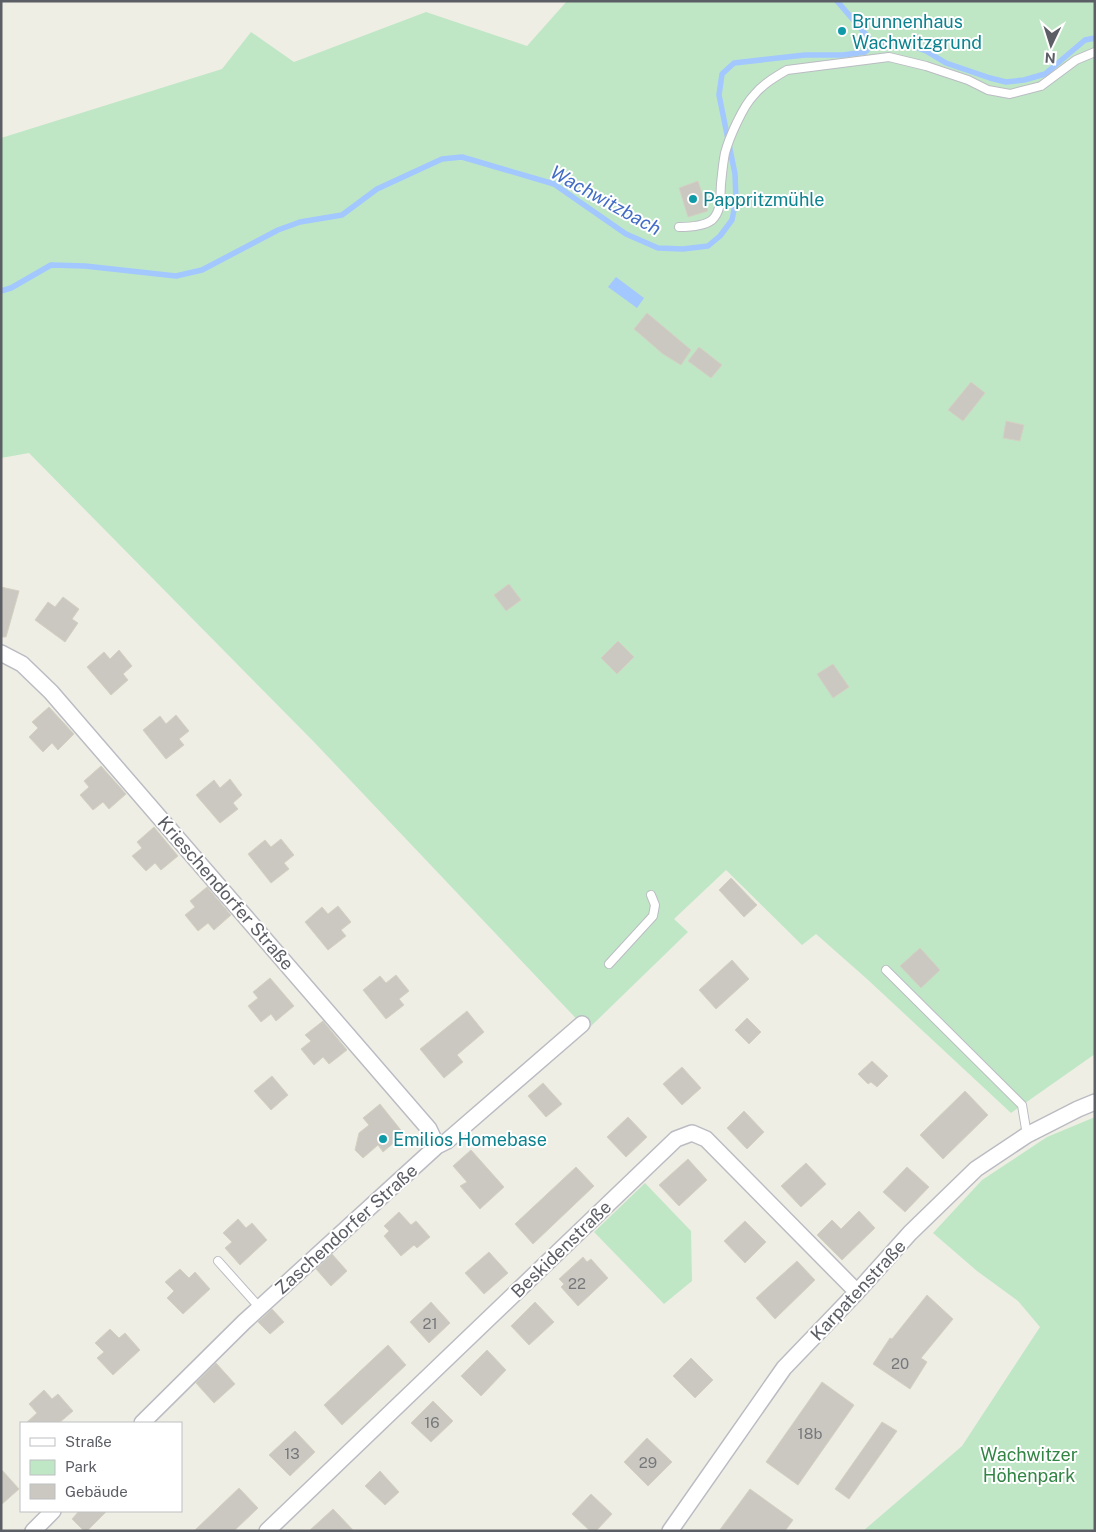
<svg xmlns="http://www.w3.org/2000/svg" width="1096" height="1532" viewBox="0 0 1096 1532" font-family="'Public Sans',sans-serif">
	<style>
		.green { fill: #bfe7c6 }
		.water { fill: #a3c7ff }
		.lines { fill: none; stroke-linecap: round; stroke-linejoin: round }
		.stream { stroke: #a3c7ff; stroke-width: 5.5 }
		.building { fill: #cac8c1; stroke: #d4d1c2 }
		.service-casing { stroke: #bbbcc3; stroke-width: 10 }
		.minor-casing { stroke: #bbbcc3; stroke-width: 18 }
		.service { stroke: #fff; stroke-width: 8 }
		.minor { stroke: #fff; stroke-width: 15 }
		.culture-dot { fill: #0f9aa8; stroke: #fff; stroke-width: 2 }
		.labels { text-anchor: middle; dominant-baseline: central; stroke-width: 4; stroke-linejoin: round; paint-order: stroke }
		.number-label { font-size: 15px; fill: #78787c }
		.culture-label { font-size: 18px; fill: #0d838f; stroke: #fff; text-anchor: start }
		.street-label { font-size: 18px; fill: #5c5e65; stroke: #fff }
		.park-label { font-size: 18px; fill: #328544; stroke: #fff }
		.water-label { font-size: 19px; font-style: italic; fill: #426cc6; stroke: #fff }
	</style>
	<rect width="100%" height="100%" fill="#efeee4"/>
	<path class="green" d="M 567,1 L 1095,1 L 1095,1054 L 1011,1113 L 867,979 L 816,934 L 802,945 L 726,870 L 674,919 L 688,932 L 587,1030 L 314,742 L 29,453 L 1,458 L 1,138 L 222,69 L 251,32 L 294,62 L 426,12 L 527,46 Z
		M 1095,1117 L 1095,1531 L 863,1531 L 962,1446 L 1040,1327 L 1018,1301 L 977,1271 L 933,1233 L 982,1180 L 1047,1137 Z
		M 645,1183 L 691,1231 L 692,1281 L 664,1304 L 594,1232 Z"/>
	<path class="water" d="M 616,277 L 644,298 L 637,308 L 608,287 Z"/>
	<g class="lines">
		<path class="stream" d="M 837,1 L 874,44
			M 1,291 L 11,288 L 51,265 L 85,266 L 176,276 L 202,270 L 278,230 L 300,222 L 342,215 L 377,189 L 442,159 L 462,157 L 554,184 L 626,234 L 658,248 L 683,249 L 708,246 L 720,236 L 732,220 L 736,200 L 735,174 L 719,95 L 722,74 L 734,63 L 805,55 L 843,55 L 865,52 L 874,44 L 901,42 L 926,51 L 946,63 L 990,78 L 1006,82 L 1024,80 L 1045,74 L 1085,40 L 1095,38"/>
	</g>
	<path class="building" d="M 698,181 L 708,211 L 688,217 L 679,188 Z
		M 647,313 L 691,350 L 681,365 L 663,354 L 634,329 Z
		M 699,347 L 722,365 L 711,378 L 688,361 Z
		M 971,382 L 985,393 L 963,421 L 948,410 Z
		M 1006,421 L 1024,425 L 1020,441 L 1003,438 Z
		M 509,584 L 521,600 L 506,611 L 494,595 Z
		M 1,587 L 19,591 L 6,637 L 1,637 Z
		M 63,597 L 79,609 L 72,619 L 78,623 L 65,642 L 35,620 L 48,602 L 55,607 Z
		M 618,641 L 634,657 L 617,674 L 601,658 Z
		M 119,650 L 132,666 L 123,674 L 128,680 L 111,695 L 87,667 L 104,652 L 110,659 Z
		M 833,664 L 849,687 L 833,698 L 817,674 Z
		M 49,707 L 74,734 L 58,750 L 52,743 L 43,752 L 29,737 L 38,728 L 32,722 Z
		M 176,715 L 189,731 L 179,739 L 184,745 L 166,759 L 143,730 L 160,716 L 166,724 Z
		M 101,766 L 126,794 L 109,809 L 103,802 L 93,810 L 80,795 L 89,787 L 84,781 Z
		M 230,779 L 242,795 L 233,803 L 238,809 L 220,823 L 196,795 L 214,780 L 220,788 Z
		M 154,827 L 178,856 L 161,870 L 155,863 L 146,871 L 132,856 L 142,848 L 137,842 Z
		M 281,839 L 294,855 L 284,863 L 289,869 L 271,883 L 248,854 L 265,840 L 271,847 Z
		M 731,878 L 757,905 L 744,917 L 719,890 Z
		M 207,887 L 231,915 L 214,930 L 208,923 L 198,931 L 185,915 L 195,907 L 190,901 Z
		M 338,906 L 351,922 L 341,930 L 346,936 L 328,950 L 305,922 L 322,907 L 328,914 Z
		M 920,948 L 940,970 L 921,988 L 900,966 Z
		M 732,960 L 749,979 L 716,1009 L 699,990 Z
		M 396,975 L 409,991 L 399,999 L 404,1005 L 386,1019 L 363,990 L 380,976 L 386,983 Z
		M 270,978 L 294,1006 L 276,1021 L 271,1014 L 261,1022 L 248,1006 L 258,998 L 253,992 Z
		M 467,1011 L 484,1032 L 457,1055 L 463,1062 L 444,1078 L 420,1049 Z
		M 747,1018 L 761,1032 L 749,1044 L 735,1030 Z
		M 323,1021 L 347,1050 L 329,1064 L 323,1057 L 314,1065 L 301,1049 L 311,1041 L 305,1035 Z
		M 872,1061 L 888,1076 L 877,1087 L 871,1082 L 868,1084 L 858,1074 Z
		M 682,1067 L 701,1088 L 682,1105 L 663,1084 Z
		M 272,1076 L 288,1095 L 271,1110 L 254,1091 Z
		M 543,1083 L 562,1104 L 546,1117 L 528,1096 Z
		M 965,1091 L 988,1115 L 943,1159 L 920,1135 Z
		M 380,1104 L 404,1134 L 383,1152 L 378,1145 L 363,1158 L 355,1150 L 359,1133 L 369,1125 L 363,1118 Z
		M 744,1111 L 764,1132 L 747,1149 L 727,1128 Z
		M 628,1117 L 647,1137 L 626,1157 L 607,1137 Z
		M 471,1150 L 504,1187 L 480,1209 L 460,1186 L 467,1182 L 453,1166 Z
		M 688,1159 L 707,1180 L 679,1206 L 659,1185 Z
		M 806,1163 L 826,1184 L 801,1207 L 781,1186 Z
		M 576,1167 L 594,1186 L 533,1244 L 515,1224 Z
		M 907,1167 L 929,1187 L 905,1212 L 883,1192 Z
		M 859,1211 L 875,1228 L 842,1260 L 817,1235 L 832,1220 L 841,1229 Z
		M 399,1212 L 411,1225 L 416,1221 L 430,1237 L 417,1248 L 414,1245 L 401,1256 L 384,1236 L 389,1231 L 384,1226 Z
		M 238,1219 L 246,1228 L 252,1223 L 267,1240 L 240,1265 L 225,1248 L 232,1242 L 223,1233 Z
		M 745,1221 L 766,1242 L 745,1263 L 724,1241 Z
		M 489,1252 L 508,1273 L 484,1294 L 465,1273 Z
		M 332,1254 L 347,1271 L 331,1286 L 316,1269 Z
		M 583,1257 L 587,1262 L 591,1259 L 608,1278 L 578,1306 L 561,1287 L 564,1284 L 559,1279 Z
		M 797,1261 L 815,1280 L 775,1319 L 756,1298 Z
		M 180,1269 L 189,1278 L 195,1272 L 210,1289 L 183,1314 L 167,1298 L 174,1291 L 165,1282 Z
		M 927,1295 L 953,1319 L 921,1358 L 927,1362 L 910,1389 L 873,1364 L 890,1338 L 892,1339 Z
		M 431,1302 L 450,1323 L 429,1343 L 410,1322 Z
		M 535,1302 L 554,1322 L 529,1345 L 511,1326 Z
		M 272,1309 L 284,1322 L 270,1334 L 258,1322 Z
		M 110,1329 L 119,1338 L 125,1333 L 140,1350 L 113,1375 L 97,1358 L 104,1352 L 95,1343 Z
		M 388,1345 L 406,1365 L 342,1425 L 324,1405 Z
		M 487,1350 L 506,1370 L 481,1396 L 461,1376 Z
		M 691,1358 L 713,1380 L 695,1398 L 673,1376 Z
		M 216,1363 L 235,1384 L 214,1403 L 196,1383 Z
		M 822,1382 L 854,1405 L 798,1485 L 766,1462 Z
		M 44,1390 L 52,1399 L 58,1394 L 73,1411 L 59,1423 L 26,1423 L 37,1413 L 29,1404 Z
		M 433,1401 L 453,1421 L 431,1442 L 411,1423 Z
		M 882,1422 L 897,1431 L 849,1499 L 835,1489 Z
		M 295,1431 L 315,1452 L 290,1476 L 269,1455 Z
		M 647,1438 L 672,1462 L 648,1486 L 624,1462 Z
		M 1,1469 L 19,1489 L 1,1505 Z
		M 380,1471 L 399,1492 L 385,1505 L 365,1486 Z
		M 239,1488 L 258,1508 L 234,1531 L 194,1531 Z
		M 750,1489 L 793,1520 L 785,1531 L 719,1531 Z
		M 591,1494 L 612,1514 L 596,1531 L 590,1531 L 572,1514 Z
		M 333,1509 L 354,1531 L 309,1531 Z
		M 79,1511 L 107,1511 L 87,1531 L 84,1531 L 72,1519 Z"/>
	<g class="lines">
		<g class="service-casing">
			<path id="service" d="M 679,227 C 688,227 704,226 712,220 C 722,211 720,196 721,184 C 722,174 723,163 725,153 C 729,138 743,106 754,95 C 763,84 775,77 787,70 L 889,57 L 926,66 L 968,80 L 988,90 L 1010,94 L 1041,86 L 1076,60 L 1095,52
				M 609,964 L 653,916 L 655,905 L 651,895
				M 886,970 L 1022,1105 L 1027,1135
				M 218,1261 L 260,1308"/>
		</g>
		<g class="minor-casing">
			<path id="minor" d="M 1,653 L 22,664 L 51,692 L 429,1129 L 437,1146
				M 142,1423 L 244,1322 L 437,1146 L 447,1141 L 582,1024
				M 33,1531 L 53,1511
				M 267,1531 L 676,1139 L 692,1133 L 706,1139 L 857,1292
				M 670,1531 L 784,1368 L 857,1292 L 910,1233 L 976,1169 L 1027,1135 L 1078,1109 L 1095,1102"/>
		</g>
		<use href="#service" class="service"/>
		<use href="#minor" class="minor"/>
	</g>
	<g class="culture-dot">
		<circle cx="842" cy="31" r="5"/>
		<circle cx="693" cy="199" r="5"/>
		<circle cx="383" cy="1139" r="5"/>
	</g>
	<g class="labels">
		<g class="number-label">
			<text x="577" y="1283">22</text>
			<text x="430" y="1323">21</text>
			<text x="900" y="1363">20</text>
			<text x="432" y="1422">16</text>
			<text x="810" y="1433">18b</text>
			<text x="292" y="1453">13</text>
			<text x="648" y="1462">29</text>
		</g>
		<g class="culture-label">
			<text x="852" y="21">Brunnenhaus<tspan x="852" dy="21">Wachwitzgrund</tspan></text>
			<text x="703" y="199">Pappritzmühle</text>
			<text x="393" y="1139">Emilios Homebase</text>
		</g>
		<g class="street-label">
			<text transform="translate(226 893) rotate(49)">Krieschendorfer Straße</text>
			<text transform="translate(346 1229) rotate(-42)">Zaschendorfer Straße</text>
			<text transform="translate(561 1249) rotate(-44)">Beskidenstraße</text>
			<text transform="translate(858 1290) rotate(-47)">Karpatenstraße</text>
		</g>
		<g class="park-label">
			<text x="1029" y="1454">Wachwitzer<tspan x="1029" dy="21">Höhenpark</tspan></text>
		</g>
		<g class="water-label">
			<text transform="translate(606 200) rotate(29)">Wachwitzbach</text>
		</g>
	</g>
	<rect width="1096" height="1532" fill="none" stroke="#5c5e65" stroke-width="5"/>
	<rect x="20" y="1422" width="162" height="90" fill="#ffffff" stroke="#bebfc1"/>
	<rect x="30" y="1438" width="25" height="8" fill="#ffffff" stroke="#bebfc1"/>
	<text x="65" y="1447" font-size="15" fill="#5c5e65">Straße</text>
	<rect x="30" y="1460" width="25" height="15" fill="#bfe7c6" stroke="#bebfc1"/>
	<text x="65" y="1472" font-size="15" fill="#5c5e65">Park</text>
	<rect x="30" y="1484" width="25" height="15" fill="#cac8c1" stroke="#bebfc1"/>
	<text x="65" y="1497" font-size="15" fill="#5c5e65">Gebäude</text>
	<g transform="translate(1051 45) rotate(184)" stroke="#ffffff" stroke-width="4" paint-order="stroke">
	<path d="M0-4L9 19L0 12L-9 19Z" fill="#5c5e65"/>
	<text y="-8" font-size="14" font-weight="bold" text-anchor="middle" fill="#5c5e65">N</text>
	</g>
</svg>
